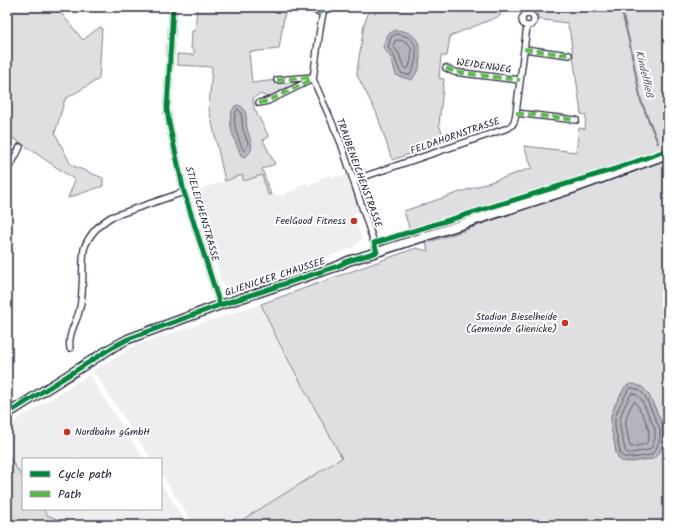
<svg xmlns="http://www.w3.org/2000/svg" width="675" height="532" viewBox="0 0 675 532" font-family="Kalam,sans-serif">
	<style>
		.built { fill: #eeeef1 }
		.green { fill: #dfdfe2; stroke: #80808e; fill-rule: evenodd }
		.water { fill: #b4b4bc; stroke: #7a7a88 }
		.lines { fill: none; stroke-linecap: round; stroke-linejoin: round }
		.shore { stroke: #5c5c6f; stroke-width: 1 }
		.stream { stroke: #7a7a88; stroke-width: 2 }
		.minor-casing { stroke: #22223b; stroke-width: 8 }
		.secondary-casing { stroke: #22223b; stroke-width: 11 }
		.minor { stroke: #fff; stroke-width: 5.5 }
		.secondary { stroke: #fff; stroke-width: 8 }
		.quiet { stroke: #58b947; stroke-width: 4; stroke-dasharray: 8 4; stroke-linecap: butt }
		.cycleway-casing { stroke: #fff; stroke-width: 8 }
		.cycleway { stroke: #00873e; stroke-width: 5 }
		.poi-dot { fill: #c8321e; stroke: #fff; stroke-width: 1.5 }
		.labels { text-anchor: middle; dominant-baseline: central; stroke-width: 4; stroke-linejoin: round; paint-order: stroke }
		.street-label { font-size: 10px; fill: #22223b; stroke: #fff }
		.poi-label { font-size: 10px; fill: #22223b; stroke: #fff; text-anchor: end }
		.water-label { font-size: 11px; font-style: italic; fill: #5c5c6f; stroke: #fff }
	</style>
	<rect width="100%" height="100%" fill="#fff"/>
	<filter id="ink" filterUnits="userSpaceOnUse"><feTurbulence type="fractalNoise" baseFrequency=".025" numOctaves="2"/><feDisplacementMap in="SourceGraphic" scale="8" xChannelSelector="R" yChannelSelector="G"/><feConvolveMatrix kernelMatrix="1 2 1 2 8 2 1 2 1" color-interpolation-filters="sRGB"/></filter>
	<g filter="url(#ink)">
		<path class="built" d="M 347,170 L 361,211 L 353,214 L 362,239 L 354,247 L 341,252 L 299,269 L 272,278 L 234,288 L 223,285 L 192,192 L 242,175 L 244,181 L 262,175 L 268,194 L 285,196 L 284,194 L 298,189 L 297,186 L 306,183 L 308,186 L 321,181 L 320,178 L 331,175 L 332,178 L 339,176 L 340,178 L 344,176 L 347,174 Z
			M 261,304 L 277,339 L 342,458 L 234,525 L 194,525 L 161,474 L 161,459 L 151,459 L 93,371 L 136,345 Z
			M 89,375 L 144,459 L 23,459 L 23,478 L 7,454 L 7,426 Z
			M 161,484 L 188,525 L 71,525 L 47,515 L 43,509 L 161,509 Z"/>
		<path class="green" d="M 7,7 L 56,7 L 83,40 L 100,27 L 102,28 L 99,79 L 65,99 L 55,133 L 71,165 L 103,178 L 103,186 L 68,198 L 75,180 L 21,143 L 7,135 Z
			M 197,7 L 275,7 L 285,11 L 279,49 L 249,52 L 252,83 L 276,80 L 277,83 L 299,82 L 268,97 L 260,94 L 253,98 L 254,108 L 269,137 L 263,140 L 275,164 L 262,169 L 271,195 L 268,195 L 262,175 L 244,181 L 242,175 L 225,181 L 209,109 L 212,67 L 177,65 L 177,54 L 194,55 L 194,49 L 191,49 L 192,31 L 195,31 Z
			M 371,7 L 518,7 L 518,9 L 501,8 L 500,16 L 450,36 L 447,56 L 441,56 L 439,78 L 444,79 L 439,124 L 445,142 L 392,160 L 377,114 L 357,75 L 357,72 L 364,24 Z
			M 535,7 L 668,7 L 668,525 L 234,525 L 342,458 L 277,339 L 261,304 L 416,248 L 428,251 L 426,243 L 463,231 L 579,189 L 579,179 L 494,204 L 410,231 L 404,211 L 532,168 L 524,146 L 576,152 L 579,128 L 585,129 L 586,115 L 581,114 L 570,33 L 567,23 L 537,19 L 538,12 ZM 625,387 L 653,403 L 664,428 L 664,440 L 660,452 L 653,459 L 642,460 L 632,462 L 616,453 L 611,416 L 615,405 Z
			M 7,454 L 23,478 L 23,509 L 43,509 L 47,515 L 71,525 L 7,525 Z"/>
		<path class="water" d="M 396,30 C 415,32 421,40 420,59 C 419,62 420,66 419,69 C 417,72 414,76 412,80 L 401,77 L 396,75 L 391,58 L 383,47 L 388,34 Z
			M 236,105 C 239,105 242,106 244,109 C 247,114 246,122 247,128 C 249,139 258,150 244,157 L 241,156 L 240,153 C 234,139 224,118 236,105 Z
			M 630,384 L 634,384 L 642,387 L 648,393 L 664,428 L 664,440 L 660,452 L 653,459 L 642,460 L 632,462 L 620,461 L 616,453 L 614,441 L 611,428 L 611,416 L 615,405 L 625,387 Z"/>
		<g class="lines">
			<path class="shore" d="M 397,34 C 412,36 417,43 416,57 C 415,64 414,69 410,75 L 403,74 L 400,72 L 394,56 L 388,47 L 391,37 Z
				M 398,40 C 412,41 412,48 411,60 C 410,64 410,66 407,69 L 404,68 L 399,54 L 393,46 L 395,41 Z
				M 238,109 L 241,112 L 243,130 L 248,143 L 247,148 L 245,151 L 243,150 C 239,140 229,117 238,109 Z
				M 631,388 L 633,388 L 639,390 L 645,396 L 660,429 L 660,439 L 656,449 L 651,455 L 632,458 L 624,457 L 622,456 L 620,452 L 615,427 L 615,417 L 619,407 L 628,390 Z
				M 632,393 L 637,395 L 641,399 L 645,407 L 655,429 L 655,438 L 652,447 L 648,450 L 632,453 L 627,453 L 625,450 C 624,443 620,432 620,425 C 619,415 626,402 632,393 Z
				M 634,402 L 636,403 C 643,415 654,432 646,444 L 632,447 L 630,446 C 629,439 627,433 626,426 C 625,418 629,408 634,402 Z"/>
			<path class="stream" d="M 621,7 L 630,45 L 641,101 L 658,143
				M 667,170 L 668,172"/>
			<g class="minor-casing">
				<path id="minor" d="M 173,7 L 167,109 L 169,123 L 184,192 L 220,305
					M 304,7 L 323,13
					M 324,7 L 320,29 L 313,79 L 341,143 L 377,252
					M522 20a6 6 0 1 1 12 0a6 6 0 1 1-12 0Z
					M 524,49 L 569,55
					M 446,68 L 454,72 L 520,80
					M 277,80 L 313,77
					M 259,103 L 268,101 L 313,79
					M 516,113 L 576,120
					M 7,169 L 12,163 L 20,147
					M 354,180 L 508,128 C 515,124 515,119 516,113 L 527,26
					M 70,348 C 68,336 74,326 78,315 C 85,294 81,271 84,249 C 89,234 98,225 111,217 L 184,192"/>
			</g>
			<g class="secondary-casing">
				<path id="secondary" d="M 7,414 L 113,347 L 128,339 L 220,305 L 254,294 L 338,266 L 348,261 L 377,252 L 572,189 L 668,154"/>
			</g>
			<use href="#minor" class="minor"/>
			<use href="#secondary" class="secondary"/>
			<path class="quiet" d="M 304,7 L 323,13
				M 524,49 L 569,55
				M 446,68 L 454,72 L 520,80
				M 277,80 L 313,77
				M 259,103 L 268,101 L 313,79
				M 516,113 L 576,120"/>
			<g class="cycleway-casing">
				<path id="cycleway" d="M 173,7 L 167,109 L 169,123 L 184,192 L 220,305
					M 7,414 L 113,347 L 128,339 L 220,305 L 254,294 L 338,266 L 348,261 L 377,252 L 374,243 L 615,169 L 668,150"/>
			</g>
			<use href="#cycleway" class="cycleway"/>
		</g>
	</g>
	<g class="poi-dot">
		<circle cx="354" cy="221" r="4"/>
		<circle cx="565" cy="323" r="4"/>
		<circle cx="67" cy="432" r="4"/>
	</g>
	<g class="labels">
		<g class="street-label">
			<text transform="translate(484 66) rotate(8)">WEIDENWEG</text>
			<text transform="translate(455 136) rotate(-19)">FELDAHORNSTRASSE</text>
			<text transform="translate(359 173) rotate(70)">TRAUBENEICHENSTRASSE</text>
			<text transform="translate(202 214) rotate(74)">STIELEICHENSTRASSE</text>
			<text transform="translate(275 277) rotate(-18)">GLIENICKER CHAUSSEE</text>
		</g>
		<g class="poi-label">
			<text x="346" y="221">FeelGood Fitness</text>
			<text x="557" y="317">Stadion Bieselheide<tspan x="557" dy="12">(Gemeinde Glienicke)</tspan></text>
			<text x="75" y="432" text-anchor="start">Nordbahn gGmbH</text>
		</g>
		<g class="water-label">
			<text transform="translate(644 74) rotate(77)">Kindelfließ</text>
		</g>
	</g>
	<rect width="675" height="532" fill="none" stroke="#fff" stroke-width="24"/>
	<rect x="12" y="12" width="651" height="508" fill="none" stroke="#22223b" stroke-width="1.5" filter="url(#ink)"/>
	<rect x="22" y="458" width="140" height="52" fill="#ffffff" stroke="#a7a7b1"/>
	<rect x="30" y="471" width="20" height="6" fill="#00873e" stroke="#a7a7b1"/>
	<text x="58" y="478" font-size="12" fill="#22223b">Cycle path</text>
	<rect x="30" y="491" width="20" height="6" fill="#58b947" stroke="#a7a7b1"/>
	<text x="58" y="498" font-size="12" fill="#22223b">Path</text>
</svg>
